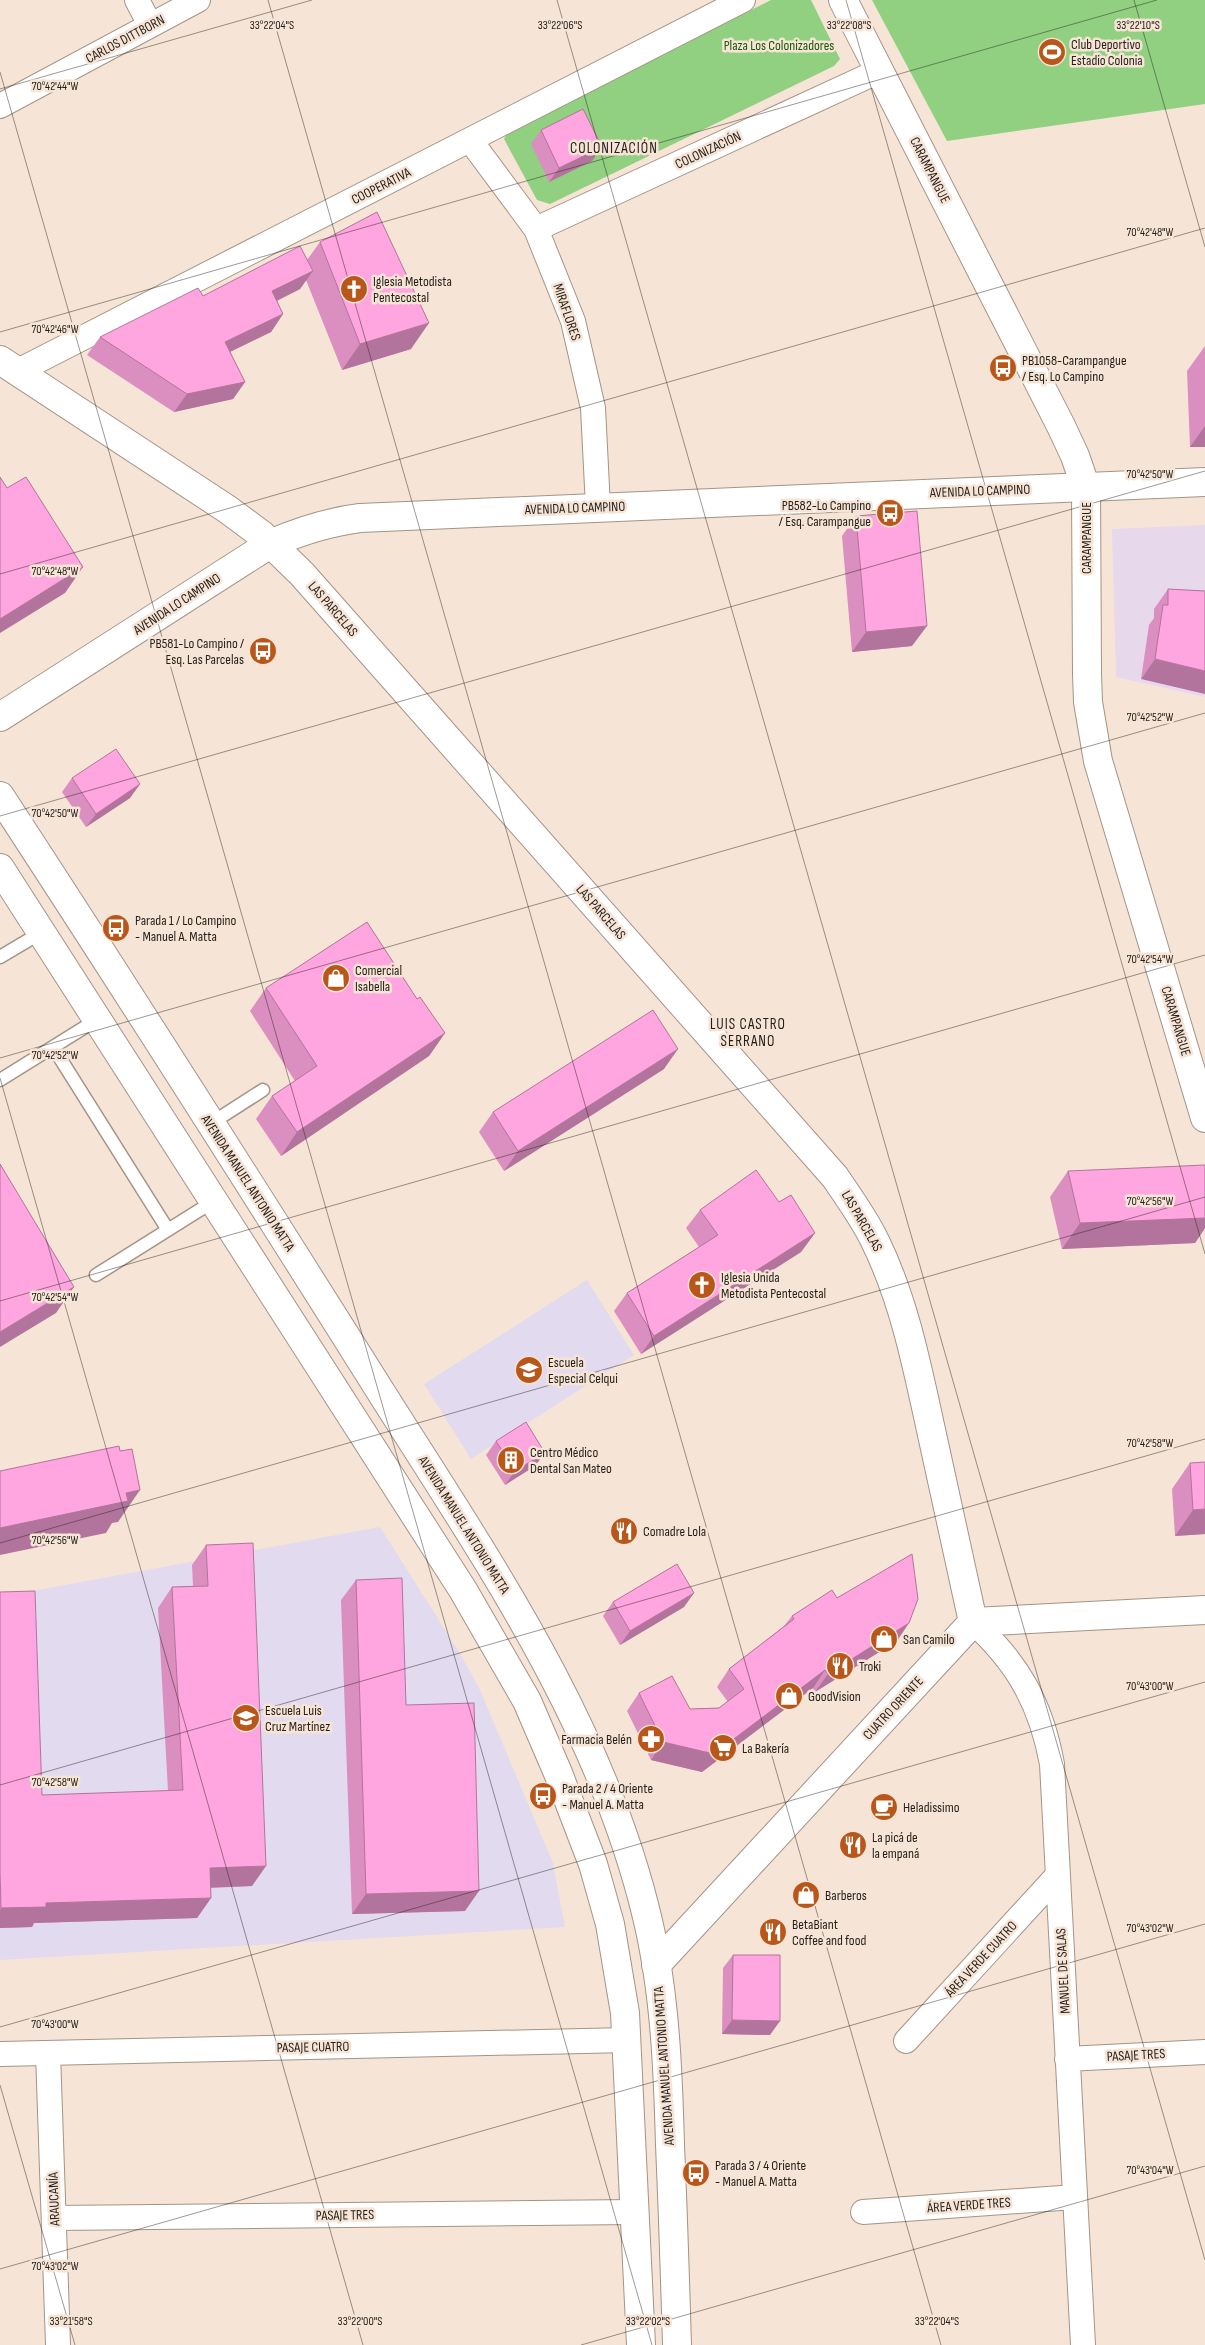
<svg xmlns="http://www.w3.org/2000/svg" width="1205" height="2345" viewBox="0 0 1205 2345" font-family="'Sofia Sans Condensed',sans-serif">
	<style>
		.industrial { fill: #e8d8eb }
		.education { fill: #e2daef }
		.green { fill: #91cf81 }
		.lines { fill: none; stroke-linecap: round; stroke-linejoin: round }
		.service-casing { stroke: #a49486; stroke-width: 15 }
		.minor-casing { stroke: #a49486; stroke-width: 26 }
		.tertiary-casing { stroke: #a49486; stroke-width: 30 }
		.secondary-casing { stroke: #a49486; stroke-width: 30 }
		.primary-casing { stroke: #a49486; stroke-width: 30 }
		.service { stroke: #fff; stroke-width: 12 }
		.minor { stroke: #fff; stroke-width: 24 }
		.tertiary { stroke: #fff; stroke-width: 28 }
		.secondary { stroke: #fff; stroke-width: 28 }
		.primary { stroke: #fff; stroke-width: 28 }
		.wall { fill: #db8ec0 }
		.shaded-wall { fill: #b2749c }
		.building { fill: #ffa5df; stroke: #b2749c }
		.ticks { fill: none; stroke: #241e19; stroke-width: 1; stroke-opacity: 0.45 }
		.labels { text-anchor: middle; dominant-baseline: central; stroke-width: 5; stroke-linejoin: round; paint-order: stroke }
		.street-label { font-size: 14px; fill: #241e19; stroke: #f6e5d6 }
		.poi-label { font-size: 14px; fill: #241e19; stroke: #f6e5d6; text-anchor: start }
		.park-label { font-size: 14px; fill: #1b5905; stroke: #f6e5d6 }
		.neighbourhood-label { font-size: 15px; letter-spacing: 1px; fill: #241e19; stroke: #f6e5d6 }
		.ticks-label { font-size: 12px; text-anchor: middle; fill: #241e19; stroke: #f6e5d6; stroke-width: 5; stroke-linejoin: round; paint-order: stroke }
	</style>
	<rect width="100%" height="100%" fill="#f6e5d6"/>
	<path class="industrial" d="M 1205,525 L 1205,697 L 1116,677 L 1112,529 Z"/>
	<path class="education" d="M 587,1280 L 634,1355 L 471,1459 L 424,1384 Z
		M 380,1527 L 461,1655 L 480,1690 L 553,1863 L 565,1927 L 0,1960 L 0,1597 Z"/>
	<path class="green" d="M 771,0 L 811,0 L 840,59 L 834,66 L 550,204 L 537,200 L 504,139 L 508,131 Z
		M 872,0 L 1205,0 L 1205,104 L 947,141 Z"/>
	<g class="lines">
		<g class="service-casing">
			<path id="service" d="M 0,957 L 42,932
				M 53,1047 L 168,1230
				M 0,1080 L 98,1019
				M 210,1124 L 263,1090
				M 96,1275 L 214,1201"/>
		</g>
		<g class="minor-casing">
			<path id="minor" d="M 137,0 L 150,25
				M 0,106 L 198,0
				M 470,140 L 536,229 L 573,321 L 593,408 L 598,507
				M 536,229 L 879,71
				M 18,371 L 743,0
				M 973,1622 C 1018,1663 1041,1704 1052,1764 L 1083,2345
				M 906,2041 L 1057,1876
				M 48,2053 L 58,2345
				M 0,2054 L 627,2040
				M 1067,2059 L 1205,2052
				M 863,2212 L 1075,2197
				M 54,2218 L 635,2212"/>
		</g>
		<g class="tertiary-casing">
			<path id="tertiary" d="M 843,0 L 1061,426 L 1075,456 L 1086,488 L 1087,673 L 1088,702 L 1098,761 L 1205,1118
				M 0,360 L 227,509 L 262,535 L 302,574 L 835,1177 C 849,1198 864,1218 875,1241 C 904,1300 917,1366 931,1430 C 945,1494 959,1558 973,1622
				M 656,1965 L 973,1622 L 1205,1610"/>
		</g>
		<g class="secondary-casing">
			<path id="secondary" d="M 0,717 L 270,544 C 300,531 328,522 360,518 L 1205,482"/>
		</g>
		<g class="primary-casing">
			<path id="primary" d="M 0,796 C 128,992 254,1190 379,1389 C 485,1557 602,1724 648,1921 C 665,1994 668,2070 670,2145 C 673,2212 675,2278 677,2345
				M 0,868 L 463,1590 L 527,1701 L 558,1773 L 593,1864 L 610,1924 L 625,2013 L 641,2345"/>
		</g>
		<use href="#service" class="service"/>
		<use href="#minor" class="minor"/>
		<use href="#tertiary" class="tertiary"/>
		<use href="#secondary" class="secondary"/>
		<use href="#primary" class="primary"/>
	</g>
	<path class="wall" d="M 541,130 L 592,161 L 549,182 L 531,144 Z
		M 320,242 L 411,349 L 342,370 L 306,280 L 300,289 L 277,301 L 283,314 L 271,332 L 230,352 L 245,382 L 233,399 L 174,412 L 87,355 L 100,337 L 203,296 L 307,260 Z
		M 1205,346 L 1205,447 L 1190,447 L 1187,371 Z
		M 856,516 L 912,646 L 852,652 L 842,536 Z
		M 1168,589 L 1205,591 L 1141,679 L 1149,625 L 1154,618 L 1154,609 Z
		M 72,778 L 140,784 L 130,798 L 86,827 L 62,792 Z
		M 266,988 L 417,999 L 445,1033 L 429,1056 L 281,1156 L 256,1119 L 272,1096 L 295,1081 L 250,1011 Z
		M 664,1069 L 504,1171 L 479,1132 L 493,1112 Z
		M 1068,1171 L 1205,1218 L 1205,1228 L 1195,1243 L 1062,1249 L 1050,1197 Z
		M 779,1202 L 815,1233 L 801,1252 L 641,1354 L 614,1311 L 627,1293 L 699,1247 L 686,1228 L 700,1210 Z
		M 496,1441 L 535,1466 L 505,1485 L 486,1455 Z
		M 1190,1463 L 1205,1534 L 1175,1536 L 1172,1489 Z
		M 206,1545 L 252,1886 L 211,1888 L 211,1898 L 197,1918 L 34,1923 L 32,1927 L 0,1928 L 0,1592 L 42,1795 L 168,1791 L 158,1608 L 172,1587 L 193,1586 L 192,1565 Z
		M 356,1580 L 406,1705 L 465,1911 L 352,1914 L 341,1600 Z
		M 837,1598 L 897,1641 L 815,1692 L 813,1688 L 702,1772 L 651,1760 L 627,1711 L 639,1693 L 690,1709 L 719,1708 L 728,1702 L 717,1687 L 729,1669 L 784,1626 L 792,1616 Z
		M 613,1602 L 684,1607 L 620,1645 L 603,1616 Z
		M 733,1955 L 770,2035 L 722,2034 L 723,1968 Z"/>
	<path class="shaded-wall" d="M 602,147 L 592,161 L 549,182 L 559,168 Z
		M 313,271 L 300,289 L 260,309 L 272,291 Z
		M 283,314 L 271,332 L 213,360 L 225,342 Z
		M 429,323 L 411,349 L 342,370 L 360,344 Z
		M 245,382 L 233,399 L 174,412 L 187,394 Z
		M 1205,426 L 1205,447 L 1190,447 Z
		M 83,567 L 65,593 L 0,633 L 0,619 Z
		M 927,626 L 912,646 L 852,652 L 866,632 Z
		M 1155,659 L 1205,671 L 1205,694 L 1141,679 Z
		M 140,784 L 130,798 L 86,827 L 96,814 Z
		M 445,1033 L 429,1056 L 281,1156 L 297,1132 Z
		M 678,1049 L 664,1069 L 504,1171 L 518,1151 Z
		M 1205,1218 L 1205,1228 L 1195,1243 L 1062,1249 L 1080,1223 Z
		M 815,1233 L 801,1252 L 641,1354 L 654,1336 Z
		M 74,1287 L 56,1313 L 0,1347 L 0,1332 Z
		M 545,1453 L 535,1466 L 505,1485 L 515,1471 Z
		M 140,1490 L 118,1522 L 112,1523 L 106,1533 L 0,1555 L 0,1528 L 126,1493 Z
		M 1205,1509 L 1205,1534 L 1175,1536 L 1193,1510 Z
		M 694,1593 L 684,1607 L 620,1645 L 630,1631 Z
		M 909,1623 L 897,1641 L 815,1692 L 828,1674 Z
		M 825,1670 L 813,1688 L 702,1772 L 651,1760 L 663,1742 Z
		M 266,1866 L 252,1886 L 196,1888 L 210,1868 Z
		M 479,1891 L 465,1911 L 352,1914 L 366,1894 Z
		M 211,1898 L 197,1918 L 34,1923 L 32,1927 L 0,1928 L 0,1910 L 1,1908 L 46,1903 Z
		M 732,2020 L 780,2021 L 770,2035 L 722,2034 Z"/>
	<path class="building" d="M 583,109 L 602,147 L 559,168 L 541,130 Z
		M 377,212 L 429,323 L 360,344 L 320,242 Z
		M 300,246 L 313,271 L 272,291 L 283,314 L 225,342 L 245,382 L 187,394 L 100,337 L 198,288 L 203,296 Z
		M 0,477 L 7,488 L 26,477 L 83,567 L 0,619 Z
		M 917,511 L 927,626 L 866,632 L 856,516 Z
		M 1168,589 L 1205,591 L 1205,671 L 1155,659 L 1163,605 L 1168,605 Z
		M 116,749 L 140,784 L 96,814 L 72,778 Z
		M 367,922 L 417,999 L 420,997 L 445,1033 L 297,1132 L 272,1096 L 317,1066 L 266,988 Z
		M 653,1010 L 678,1049 L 518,1151 L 493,1112 Z
		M 0,1164 L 74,1287 L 0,1332 Z
		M 1205,1165 L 1205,1218 L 1080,1223 L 1068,1171 Z
		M 756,1170 L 779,1202 L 791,1195 L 815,1233 L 654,1336 L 627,1293 L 718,1235 L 700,1210 Z
		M 526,1422 L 545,1453 L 515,1471 L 496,1441 Z
		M 119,1446 L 120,1451 L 132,1449 L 140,1490 L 126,1493 L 128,1501 L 0,1528 L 0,1471 Z
		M 1205,1462 L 1205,1509 L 1193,1510 L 1190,1463 Z
		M 253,1543 L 266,1866 L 210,1868 L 211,1898 L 46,1903 L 46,1907 L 1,1908 L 0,1872 L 0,1592 L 35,1591 L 42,1795 L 183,1790 L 172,1587 L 208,1586 L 206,1545 Z
		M 912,1554 L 918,1599 L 909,1623 L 828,1674 L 825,1670 L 714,1754 L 663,1742 L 639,1693 L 672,1676 L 690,1709 L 719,1708 L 744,1689 L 729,1669 L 794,1619 L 792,1616 L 832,1590 L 837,1598 Z
		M 677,1564 L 694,1593 L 630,1631 L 613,1602 Z
		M 402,1578 L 406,1705 L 474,1703 L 479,1891 L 366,1894 L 356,1580 Z
		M 733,1955 L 780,1955 L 780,2021 L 732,2020 Z"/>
	<path class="ticks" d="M 268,0 L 941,2345M 557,0 L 1205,2260M 846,0 L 1205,1254M 1134,0 L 1205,247M 0,72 L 652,2345M 0,89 L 312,0M 0,332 L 1157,0M 0,574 L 1205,228M 0,816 L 1205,471M 0,1058 L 1205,713M 0,1078 L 363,2345M 0,1301 L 1205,955M 0,1543 L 1205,1197M 0,1785 L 1205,1439M 0,2027 L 1205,1682M 0,2085 L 75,2345M 0,2269 L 1205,1924M 581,2345 L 1205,2166"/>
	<defs>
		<g id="stadium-disc" transform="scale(1.4375)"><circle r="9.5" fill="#b85719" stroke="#f6e5d6"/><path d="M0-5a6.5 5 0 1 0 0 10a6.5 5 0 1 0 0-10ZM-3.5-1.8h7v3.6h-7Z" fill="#fff"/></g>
		<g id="church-disc" transform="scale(1.4375)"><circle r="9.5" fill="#b85719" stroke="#f6e5d6"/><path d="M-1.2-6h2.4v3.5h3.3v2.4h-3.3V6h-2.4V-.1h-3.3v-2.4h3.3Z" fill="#fff"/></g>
		<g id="bus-disc" transform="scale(1.4375)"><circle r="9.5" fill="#b85719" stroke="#f6e5d6"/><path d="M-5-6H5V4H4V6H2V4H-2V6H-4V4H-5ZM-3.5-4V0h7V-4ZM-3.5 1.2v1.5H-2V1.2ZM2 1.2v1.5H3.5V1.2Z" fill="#fff"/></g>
		<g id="shop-disc" transform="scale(1.4375)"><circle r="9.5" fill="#b85719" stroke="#f6e5d6"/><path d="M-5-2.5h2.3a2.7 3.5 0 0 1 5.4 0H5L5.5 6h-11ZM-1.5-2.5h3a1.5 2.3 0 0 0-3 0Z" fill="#fff"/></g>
		<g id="school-disc" transform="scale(1.4375)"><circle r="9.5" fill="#b85719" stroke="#f6e5d6"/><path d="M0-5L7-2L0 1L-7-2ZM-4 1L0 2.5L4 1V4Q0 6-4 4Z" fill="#fff"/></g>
		<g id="building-disc" transform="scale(1.4375)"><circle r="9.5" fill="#b85719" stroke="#f6e5d6"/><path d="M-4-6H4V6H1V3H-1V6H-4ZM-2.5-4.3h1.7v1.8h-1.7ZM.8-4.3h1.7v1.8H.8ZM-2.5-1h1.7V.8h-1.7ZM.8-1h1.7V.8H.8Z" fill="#fff"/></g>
		<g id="restaurant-disc" transform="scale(1.4375)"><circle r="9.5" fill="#b85719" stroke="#f6e5d6"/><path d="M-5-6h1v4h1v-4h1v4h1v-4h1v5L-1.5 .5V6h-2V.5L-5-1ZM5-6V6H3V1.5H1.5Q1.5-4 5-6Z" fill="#fff"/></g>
		<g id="pharmacy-disc" transform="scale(1.4375)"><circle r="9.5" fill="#b85719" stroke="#f6e5d6"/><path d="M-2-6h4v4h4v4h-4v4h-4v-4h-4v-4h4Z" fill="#fff"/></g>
		<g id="supermarket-disc" transform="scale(1.4375)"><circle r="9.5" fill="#b85719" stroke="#f6e5d6"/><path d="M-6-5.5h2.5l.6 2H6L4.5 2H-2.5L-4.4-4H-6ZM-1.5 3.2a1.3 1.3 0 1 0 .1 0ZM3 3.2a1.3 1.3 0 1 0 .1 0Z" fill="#fff"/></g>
		<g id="cafe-disc" transform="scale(1.4375)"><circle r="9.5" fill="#b85719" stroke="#f6e5d6"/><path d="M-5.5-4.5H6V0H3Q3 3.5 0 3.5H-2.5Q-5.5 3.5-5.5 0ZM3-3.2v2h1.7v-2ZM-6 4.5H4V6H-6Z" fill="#fff"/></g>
	</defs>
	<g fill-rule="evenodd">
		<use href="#stadium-disc" x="1052" y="52"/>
		<use href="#church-disc" x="354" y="289"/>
		<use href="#bus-disc" x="1003" y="368"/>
		<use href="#bus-disc" x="890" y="513"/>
		<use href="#bus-disc" x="263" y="651"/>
		<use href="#bus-disc" x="116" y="928"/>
		<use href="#shop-disc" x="336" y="978"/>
		<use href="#church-disc" x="702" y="1285"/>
		<use href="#school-disc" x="529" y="1370"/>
		<use href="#building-disc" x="511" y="1460"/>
		<use href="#restaurant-disc" x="624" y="1531"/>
		<use href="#shop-disc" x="884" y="1639"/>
		<use href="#restaurant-disc" x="840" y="1666"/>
		<use href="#shop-disc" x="789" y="1696"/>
		<use href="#school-disc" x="246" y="1718"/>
		<use href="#pharmacy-disc" x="651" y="1739"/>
		<use href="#supermarket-disc" x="723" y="1748"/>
		<use href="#bus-disc" x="543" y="1796"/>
		<use href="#cafe-disc" x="884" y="1807"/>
		<use href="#restaurant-disc" x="853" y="1845"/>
		<use href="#shop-disc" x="806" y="1895"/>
		<use href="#restaurant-disc" x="773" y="1932"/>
		<use href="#bus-disc" x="696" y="2173"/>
	</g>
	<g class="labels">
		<g class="street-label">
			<text transform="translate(125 39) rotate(-28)">CARLOS DITTBORN</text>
			<text transform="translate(708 150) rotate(-25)">COLONIZACIÓN</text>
			<text transform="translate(930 170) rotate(63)">CARAMPANGUE</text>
			<text transform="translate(381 186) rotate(-27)">COOPERATIVA</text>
			<text transform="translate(567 312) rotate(71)">MIRAFLORES</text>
			<text transform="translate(980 491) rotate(-2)">AVENIDA LO CAMPINO</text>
			<text transform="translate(575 508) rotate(-2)">AVENIDA LO CAMPINO</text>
			<text transform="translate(1086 538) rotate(-90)">CARAMPANGUE</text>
			<text transform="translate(177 604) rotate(-33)">AVENIDA LO CAMPINO</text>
			<text transform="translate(333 609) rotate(49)">LAS PARCELAS</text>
			<text transform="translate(601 912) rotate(49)">LAS PARCELAS</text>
			<text transform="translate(1176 1021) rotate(73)">CARAMPANGUE</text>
			<text transform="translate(248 1183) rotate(57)">AVENIDA MANUEL ANTONIO MATTA</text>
			<text transform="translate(862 1221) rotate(60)">LAS PARCELAS</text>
			<text transform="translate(464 1525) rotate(58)">AVENIDA MANUEL ANTONIO MATTA</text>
			<text transform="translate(893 1708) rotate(-47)">CUATRO ORIENTE</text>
			<text transform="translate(981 1959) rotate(-47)">ÁREA VERDE CUATRO</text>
			<text transform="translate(1063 1971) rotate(-93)">MANUEL DE SALAS</text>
			<text transform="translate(313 2047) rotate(-1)">PASAJE CUATRO</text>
			<text transform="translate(1136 2055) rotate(-3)">PASAJE TRES</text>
			<text transform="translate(664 2066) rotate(-94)">AVENIDA MANUEL ANTONIO MATTA</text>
			<text transform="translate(54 2199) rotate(-92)">ARAUCANÍA</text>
			<text transform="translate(969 2205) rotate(-4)">ÁREA VERDE TRES</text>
			<text transform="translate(345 2215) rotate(-1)">PASAJE TRES</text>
		</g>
		<g class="poi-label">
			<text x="1071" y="44">Club Deportivo<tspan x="1071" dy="16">Estadio Colonia</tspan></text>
			<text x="373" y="281">Iglesia Metodista<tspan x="373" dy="16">Pentecostal</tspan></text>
			<text x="1022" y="360">PB1058-Carampangue<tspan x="1022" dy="16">/ Esq. Lo Campino</tspan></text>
			<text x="871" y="505" text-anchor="end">PB582-Lo Campino<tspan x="871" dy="16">/ Esq. Carampangue</tspan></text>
			<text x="244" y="643" text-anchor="end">PB581-Lo Campino /<tspan x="244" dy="16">Esq. Las Parcelas</tspan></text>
			<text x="135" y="920">Parada 1 / Lo Campino<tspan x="135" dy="16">- Manuel A. Matta</tspan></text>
			<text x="355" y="970">Comercial<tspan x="355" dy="16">Isabella</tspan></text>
			<text x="721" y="1277">Iglesia Unida<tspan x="721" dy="16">Metodista Pentecostal</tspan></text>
			<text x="548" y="1362">Escuela<tspan x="548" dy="16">Especial Celqui</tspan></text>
			<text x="530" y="1452">Centro Médico<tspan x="530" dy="16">Dental San Mateo</tspan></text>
			<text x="643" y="1531">Comadre Lola</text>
			<text x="903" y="1639">San Camilo</text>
			<text x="859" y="1666">Troki</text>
			<text x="808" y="1696">GoodVision</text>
			<text x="265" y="1710">Escuela Luis<tspan x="265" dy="16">Cruz Martínez</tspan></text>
			<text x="632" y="1739" text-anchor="end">Farmacia Belén</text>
			<text x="742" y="1748">La Bakería</text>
			<text x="562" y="1788">Parada 2 / 4 Oriente<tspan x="562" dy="16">- Manuel A. Matta</tspan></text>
			<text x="903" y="1807">Heladissimo</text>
			<text x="872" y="1837">La picá de<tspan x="872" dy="16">la empaná</tspan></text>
			<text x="825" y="1895">Barberos</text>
			<text x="792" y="1924">BetaBiant<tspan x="792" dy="16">Coffee and food</tspan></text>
			<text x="715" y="2165">Parada 3 / 4 Oriente<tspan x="715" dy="16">- Manuel A. Matta</tspan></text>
		</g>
		<g class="park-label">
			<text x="779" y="45">Plaza Los Colonizadores</text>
		</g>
		<g class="neighbourhood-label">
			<text x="614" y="148">COLONIZACIÓN</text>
			<text x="748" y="1024">LUIS CASTRO<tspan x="748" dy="17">SERRANO</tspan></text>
		</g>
	</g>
	<g class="ticks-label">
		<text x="272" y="29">33°22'04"S</text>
		<text x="560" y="29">33°22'06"S</text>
		<text x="849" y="29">33°22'08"S</text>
		<text x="1138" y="29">33°22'10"S</text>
		<text x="55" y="90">70°42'44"W</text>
		<text x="1150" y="236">70°42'48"W</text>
		<text x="55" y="333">70°42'46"W</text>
		<text x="1150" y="478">70°42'50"W</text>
		<text x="55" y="575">70°42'48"W</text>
		<text x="1150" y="721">70°42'52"W</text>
		<text x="55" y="817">70°42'50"W</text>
		<text x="1150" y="963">70°42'54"W</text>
		<text x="55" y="1059">70°42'52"W</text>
		<text x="1150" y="1205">70°42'56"W</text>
		<text x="55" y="1301">70°42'54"W</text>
		<text x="1150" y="1447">70°42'58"W</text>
		<text x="55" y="1544">70°42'56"W</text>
		<text x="1150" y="1690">70°43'00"W</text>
		<text x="55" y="1786">70°42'58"W</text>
		<text x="1150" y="1932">70°43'02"W</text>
		<text x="55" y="2028">70°43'00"W</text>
		<text x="1150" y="2174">70°43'04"W</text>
		<text x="55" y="2270">70°43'02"W</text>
		<text x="71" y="2325">33°21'58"S</text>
		<text x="360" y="2325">33°22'00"S</text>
		<text x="648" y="2325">33°22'02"S</text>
		<text x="937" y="2325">33°22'04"S</text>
	</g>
</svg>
